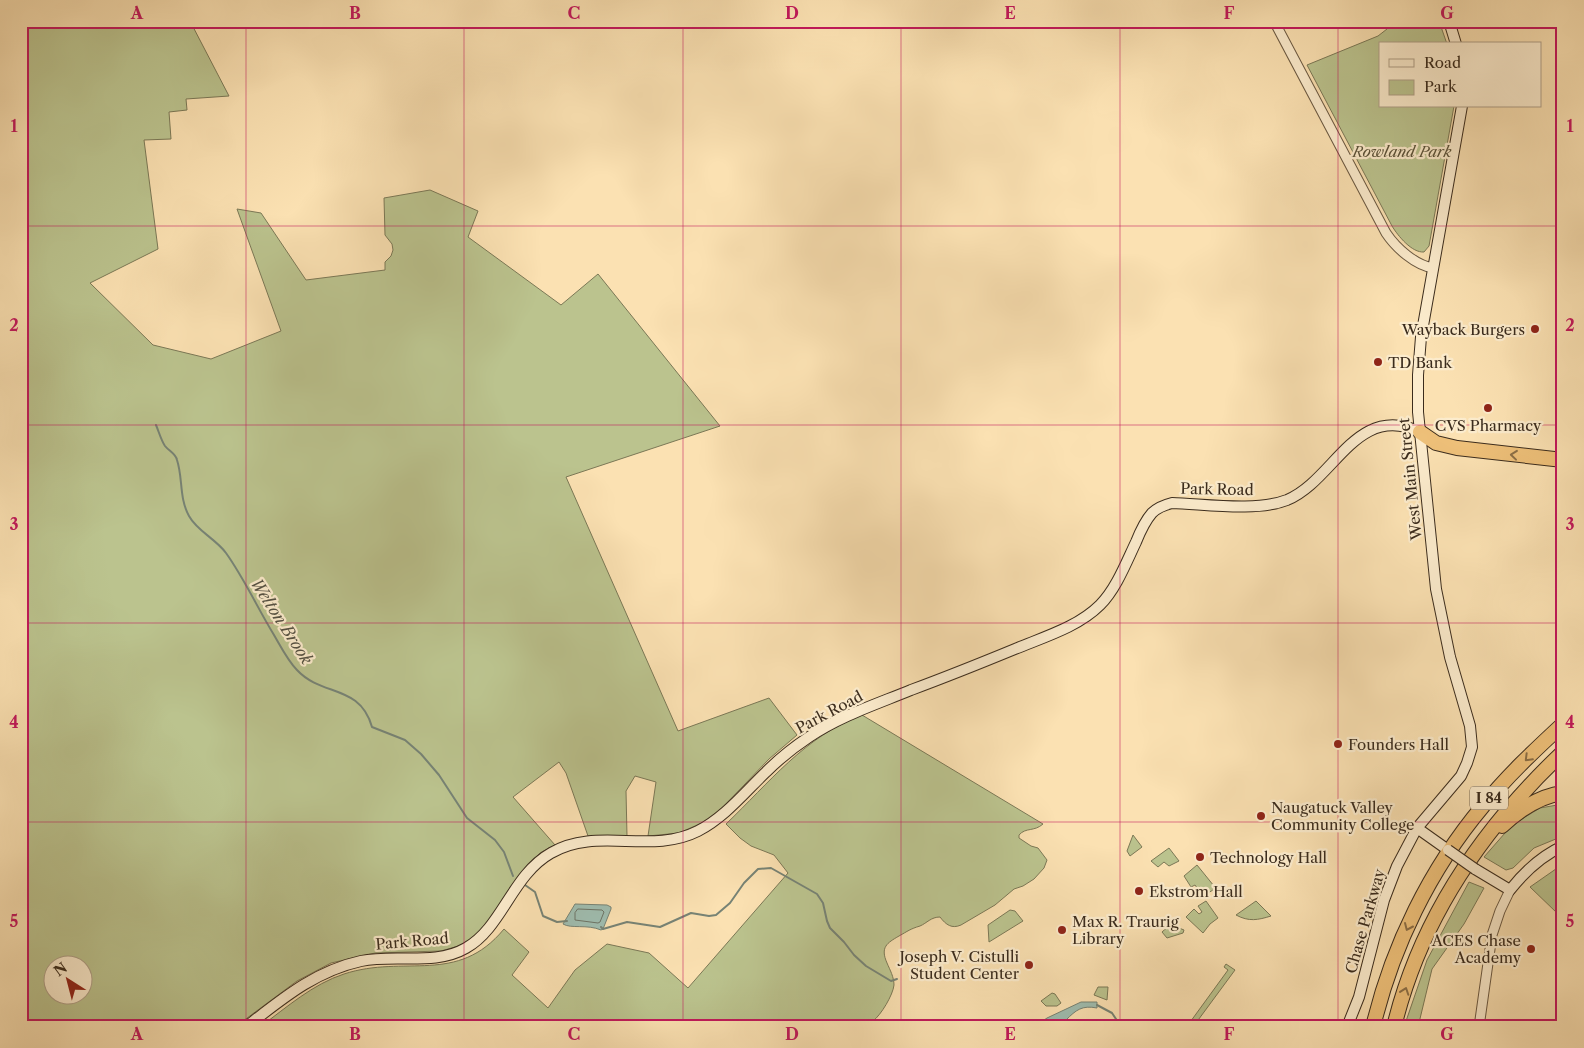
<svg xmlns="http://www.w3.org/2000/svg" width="1584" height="1048" viewBox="0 0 1584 1048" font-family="'Libre Caslon Text',serif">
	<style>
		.green { fill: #bbc38e; stroke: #7b7856; fill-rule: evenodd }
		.water { fill: #9fbdb0; stroke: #778375 }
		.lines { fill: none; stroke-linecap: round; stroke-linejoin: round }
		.shore { stroke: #6d7466; stroke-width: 1 }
		.stream { stroke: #778375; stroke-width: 2 }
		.tertiary-casing { stroke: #6b5942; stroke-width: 11 }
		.secondary-casing { stroke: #3b2c1d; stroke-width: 12 }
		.motorway-casing { stroke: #3b2c1d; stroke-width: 16 }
		.tertiary { stroke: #fceccd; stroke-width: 9 }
		.secondary { stroke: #fceccd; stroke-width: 10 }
		.motorway { stroke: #eec079; stroke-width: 14 }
		.secondary-bridge-casing { stroke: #3b2c1d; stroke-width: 12; stroke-linecap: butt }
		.secondary-bridge { stroke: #fceccd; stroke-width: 10 }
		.oneway { stroke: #8c6f46 }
		.grid { fill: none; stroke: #c2185b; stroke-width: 1; stroke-opacity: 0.55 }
		.poi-dot { fill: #8f2418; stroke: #fceccd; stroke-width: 2 }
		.labels { text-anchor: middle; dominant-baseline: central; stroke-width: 4.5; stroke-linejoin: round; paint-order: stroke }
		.shield { fill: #fceccd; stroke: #756652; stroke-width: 1 }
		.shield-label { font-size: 14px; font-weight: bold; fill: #3b2c1d }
		.park-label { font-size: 15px; font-style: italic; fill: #5b5239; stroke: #fceccd }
		.poi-label { font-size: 15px; fill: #3b2c1d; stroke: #fceccd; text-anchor: start }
		.street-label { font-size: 15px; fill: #3b2c1d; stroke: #fceccd }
		.water-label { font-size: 16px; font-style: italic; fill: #545042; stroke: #fceccd }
		.neatline { fill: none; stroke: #c2185b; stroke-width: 2 }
		.grid-label { font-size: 16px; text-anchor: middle; font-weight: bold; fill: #c2185b }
	</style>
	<rect width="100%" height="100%" fill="#fbe1b2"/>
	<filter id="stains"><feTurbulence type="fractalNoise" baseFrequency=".004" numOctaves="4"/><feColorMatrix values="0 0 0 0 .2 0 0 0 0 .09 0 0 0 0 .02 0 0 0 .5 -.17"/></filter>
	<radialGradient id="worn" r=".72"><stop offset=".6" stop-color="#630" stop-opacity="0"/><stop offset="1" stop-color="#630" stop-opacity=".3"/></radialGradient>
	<path class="green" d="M 21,21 L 190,21 L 229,96 L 186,99 L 187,110 L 169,112 L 171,139 L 144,140 L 158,249 L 90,283 L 153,345 L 211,359 L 281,331 L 237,209 L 261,213 L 306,280 L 385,270 L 385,262 L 391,256 L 393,250 L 392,244 L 385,235 L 384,198 L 430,190 L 478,211 L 468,237 L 561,305 L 598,274 L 720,426 L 566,477 L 678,731 L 769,698 L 797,735 L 769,759 L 721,809 L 706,821 L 679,833 L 648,836 L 656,782 L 635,776 L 626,791 L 627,836 L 588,836 L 566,773 L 559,762 L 513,797 L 555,845 L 540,853 L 527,866 L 490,925 L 462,945 L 441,951 L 375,953 L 331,963 L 297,981 L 235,1027 L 21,1027 ZM 52,966 L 82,966 L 82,996 L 52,996 Z
		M 1386,21 L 1392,21 L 1394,27 L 1399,28 L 1416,21 L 1439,21 L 1447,44 L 1380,44 L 1380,106 L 1454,106 L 1429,246 L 1424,252 C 1412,253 1398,236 1392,226 L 1307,65 L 1378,36 L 1387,29 Z
		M 862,715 L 1043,824 C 1034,832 1026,827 1019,835 L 1019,838 L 1031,846 L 1038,848 L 1047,860 L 1044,868 L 1034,879 L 1023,886 L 1014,889 L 995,905 L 961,925 C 952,929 946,925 940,917 C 931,917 927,923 920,926 C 910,929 908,931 899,936 C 887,943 880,947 887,963 C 890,970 894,977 894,985 C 893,995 881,1015 873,1021 L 874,1027 L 260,1027 C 287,1007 313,984 344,974 C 405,954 457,986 504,929 L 529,952 L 512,975 L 548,1008 L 575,970 L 607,944 L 649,953 L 688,988 L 788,873 L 774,855 L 751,846 L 740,838 L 726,824 C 769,783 805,736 862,715 Z
		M 1563,804 L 1563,836 L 1534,848 L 1513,868 L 1506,870 L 1484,857 L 1512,825 L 1540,808 Z
		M 1133,835 L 1142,847 L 1130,856 L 1127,851 Z
		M 1169,848 L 1179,861 L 1169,866 L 1164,862 L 1158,867 L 1151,861 Z
		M 1563,864 L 1563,915 L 1557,913 L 1530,887 Z
		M 1197,865 L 1214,886 L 1213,890 L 1203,896 L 1195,885 L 1191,887 L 1184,876 Z
		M 1469,882 L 1484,888 L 1464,924 L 1432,969 L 1418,1027 L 1404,1027 L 1427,960 Z
		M 1206,901 L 1218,918 L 1210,924 L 1203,933 L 1186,917 L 1194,909 L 1199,914 L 1202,912 L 1198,906 Z
		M 1256,901 L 1271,916 C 1258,920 1249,922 1236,915 Z
		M 1010,910 L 1015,911 L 1023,921 L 989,942 L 988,925 Z
		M 1171,924 L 1176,930 L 1179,928 L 1184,930 L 1183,933 L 1167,938 L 1162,932 Z
		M 1226,964 L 1235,970 L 1193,1027 L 1184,1027 L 1181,1025 L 1183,1022 L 1188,1025 L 1228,970 L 1224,967 Z
		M 1098,987 L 1108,987 L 1107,1000 L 1094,995 Z
		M 1052,993 L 1055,994 L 1061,1003 L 1057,1006 L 1046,1006 L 1041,1001 Z"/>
	<path class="water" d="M 575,904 L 607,905 L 611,907 L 611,909 L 603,929 L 601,930 C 587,924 571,929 563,924 Z
		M 1081,1002 L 1097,1002 L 1097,1008 C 1082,1005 1076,1010 1066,1020 L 1066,1027 L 1034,1027 L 1047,1018 Z"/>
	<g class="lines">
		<path class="shore" d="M 578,909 L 602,910 L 604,912 L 600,922 L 598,923 L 575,920 L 575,913 Z"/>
		<path class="stream" d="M 156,425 C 159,432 161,440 165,446 C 169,451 176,454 177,460 C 183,478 179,498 189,516 C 197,531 216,539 226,553 C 244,578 258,609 274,635 C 281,647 288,661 297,670 C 322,697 360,684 372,727 L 405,740 L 421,754 L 439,775 L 467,818 L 495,840 L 504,852 L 513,876
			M 525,885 L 535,892 L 543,916 L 557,922 L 567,921
			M 601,927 L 603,929 L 627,922 L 660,927 L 691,913 L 709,916 L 716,915 L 730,903 L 744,883 L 758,869 L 771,868 L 817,894 L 823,903 L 827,921 L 830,928 L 844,942 L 854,955 L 866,966 L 891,981 L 897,979
			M 1097,1005 L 1112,1013 L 1118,1022"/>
		<g class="tertiary-casing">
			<path id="tertiary" d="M 1274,21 L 1386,233 C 1396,248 1415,265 1433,268
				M 1479,1027 L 1492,935 L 1500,911 L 1510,890"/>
		</g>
		<g class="secondary-casing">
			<path id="secondary" d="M 1449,21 L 1456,44
				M 1417,828 L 1448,850
				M 1475,869 L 1510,890 C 1525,871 1541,856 1563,846
				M 246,1027 C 282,999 315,971 361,961 C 396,954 435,966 466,948 C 502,928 512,875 551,853 C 596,826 651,855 698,831 C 725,817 744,793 766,772 C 779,759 794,747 809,737 C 840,716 877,704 911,690 C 946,677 981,663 1015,649 C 1044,637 1078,627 1100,605 C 1116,589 1126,563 1136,542 C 1140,532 1145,521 1152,513 C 1158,507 1164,505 1172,503 C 1205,504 1256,512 1287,500 C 1335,480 1356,402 1420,432
				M 1347,1027 L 1359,997 L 1384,900 L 1397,866 L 1417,828 L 1461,776 L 1467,763 L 1472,747 L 1470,726 L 1450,657 L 1436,589 L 1418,412 L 1418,375 L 1421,337 L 1462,106"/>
		</g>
		<g class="motorway-casing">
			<path id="motorway" d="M 1420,432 L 1436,443 L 1457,448 L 1563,460
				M 1502,826 C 1519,810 1539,796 1563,793
				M 1373,1027 C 1392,947 1430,869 1483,806 C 1507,776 1535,750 1563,724
				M 1394,1027 C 1420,919 1484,827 1563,752"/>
		</g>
		<use href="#tertiary" class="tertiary"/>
		<use href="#secondary" class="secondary"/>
		<use href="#motorway" class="motorway"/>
		<g class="secondary-bridge-casing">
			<path id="secondary-bridge" d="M 1448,850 L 1475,869"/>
		</g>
		<use href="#secondary-bridge" class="secondary-bridge"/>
	</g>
	<defs><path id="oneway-chevron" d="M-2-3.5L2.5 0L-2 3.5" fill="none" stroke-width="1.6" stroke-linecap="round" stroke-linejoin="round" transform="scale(1.25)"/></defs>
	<g class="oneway">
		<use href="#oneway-chevron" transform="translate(1514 455) rotate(-174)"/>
		<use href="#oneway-chevron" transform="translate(1528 758) rotate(135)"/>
		<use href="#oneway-chevron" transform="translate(1408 927) rotate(114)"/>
		<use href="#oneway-chevron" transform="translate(1405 991) rotate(-71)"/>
	</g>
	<path class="grid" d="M 246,21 L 246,1027M 464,21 L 464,1027M 683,21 L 683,1027M 901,21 L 901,1027M 1120,21 L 1120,1027M 1338,21 L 1338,1027M 21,226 L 1563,226M 21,425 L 1563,425M 21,623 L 1563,623M 21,822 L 1563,822"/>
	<g class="poi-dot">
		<circle cx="1535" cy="329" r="5"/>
		<circle cx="1378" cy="362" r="5"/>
		<circle cx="1488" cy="408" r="5"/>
		<circle cx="1338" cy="744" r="5"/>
		<circle cx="1261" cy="816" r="5"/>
		<circle cx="1200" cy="857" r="5"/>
		<circle cx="1139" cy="891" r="5"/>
		<circle cx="1062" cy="930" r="5"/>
		<circle cx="1531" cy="949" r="5"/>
		<circle cx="1029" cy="965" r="5"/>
	</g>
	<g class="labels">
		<rect class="shield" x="1470" y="786.5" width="38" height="23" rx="4"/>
		<g class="shield-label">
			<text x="1489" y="798">I 84</text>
		</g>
		<g class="park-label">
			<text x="1402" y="151">Rowland Park</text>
		</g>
		<g class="poi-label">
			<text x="1525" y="329" text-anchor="end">Wayback Burgers</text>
			<text x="1388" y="362">TD Bank</text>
			<text x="1488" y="425" text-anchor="middle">CVS Pharmacy</text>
			<text x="1348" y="744">Founders Hall</text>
			<text x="1271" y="807">Naugatuck Valley<tspan x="1271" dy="17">Community College</tspan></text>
			<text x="1210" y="857">Technology Hall</text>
			<text x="1149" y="891">Ekstrom Hall</text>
			<text x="1072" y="921">Max R. Traurig<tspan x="1072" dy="17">Library</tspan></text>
			<text x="1521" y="940" text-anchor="end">ACES Chase<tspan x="1521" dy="17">Academy</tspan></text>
			<text x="1019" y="956" text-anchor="end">Joseph V. Cistulli<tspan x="1019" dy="17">Student Center</tspan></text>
		</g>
		<g class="street-label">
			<text transform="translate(1410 479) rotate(-96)">West Main Street</text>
			<text transform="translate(1217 489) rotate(1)">Park Road</text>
			<text transform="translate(829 712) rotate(-28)">Park Road</text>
			<text transform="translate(1365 921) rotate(-74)">Chase Parkway</text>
			<text transform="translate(412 941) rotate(-5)">Park Road</text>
		</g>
		<g class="water-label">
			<text transform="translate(282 621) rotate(57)">Welton Brook</text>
		</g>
	</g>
	<rect width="1584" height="1048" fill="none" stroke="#fbe1b2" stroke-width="55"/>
	<rect x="1379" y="42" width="162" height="65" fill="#fceccd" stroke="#af9f87"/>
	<rect x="1389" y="59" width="25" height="8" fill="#fceccd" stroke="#af9f87"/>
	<text x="1424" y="68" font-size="15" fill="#3b2c1d">Road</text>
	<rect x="1389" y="80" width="25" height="15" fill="#bbc38e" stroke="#af9f87"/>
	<text x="1424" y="92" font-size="15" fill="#3b2c1d">Park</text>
	<g transform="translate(68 980) rotate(324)"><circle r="24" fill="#fceccd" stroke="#af9f87"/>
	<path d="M0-4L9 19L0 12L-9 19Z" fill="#8f2418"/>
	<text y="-8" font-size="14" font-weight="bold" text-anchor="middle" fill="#3b2c1d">N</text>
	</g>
	<rect x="28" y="28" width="1528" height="992" class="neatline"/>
	<g class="grid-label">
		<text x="137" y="19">A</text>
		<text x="355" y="19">B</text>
		<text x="574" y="19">C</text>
		<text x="792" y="19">D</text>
		<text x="1010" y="19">E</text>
		<text x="1229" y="19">F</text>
		<text x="1447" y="19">G</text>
		<text x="14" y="132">1</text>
		<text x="1570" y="132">1</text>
		<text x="14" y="331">2</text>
		<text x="1570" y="331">2</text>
		<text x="14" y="530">3</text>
		<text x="1570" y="530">3</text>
		<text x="14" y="728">4</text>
		<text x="1570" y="728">4</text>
		<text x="14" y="927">5</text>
		<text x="1570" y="927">5</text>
		<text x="137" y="1040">A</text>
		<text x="355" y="1040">B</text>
		<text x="574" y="1040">C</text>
		<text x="792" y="1040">D</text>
		<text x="1010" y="1040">E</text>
		<text x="1229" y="1040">F</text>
		<text x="1447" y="1040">G</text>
	</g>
	<rect width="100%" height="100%" filter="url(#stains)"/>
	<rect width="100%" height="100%" fill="url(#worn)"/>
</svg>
